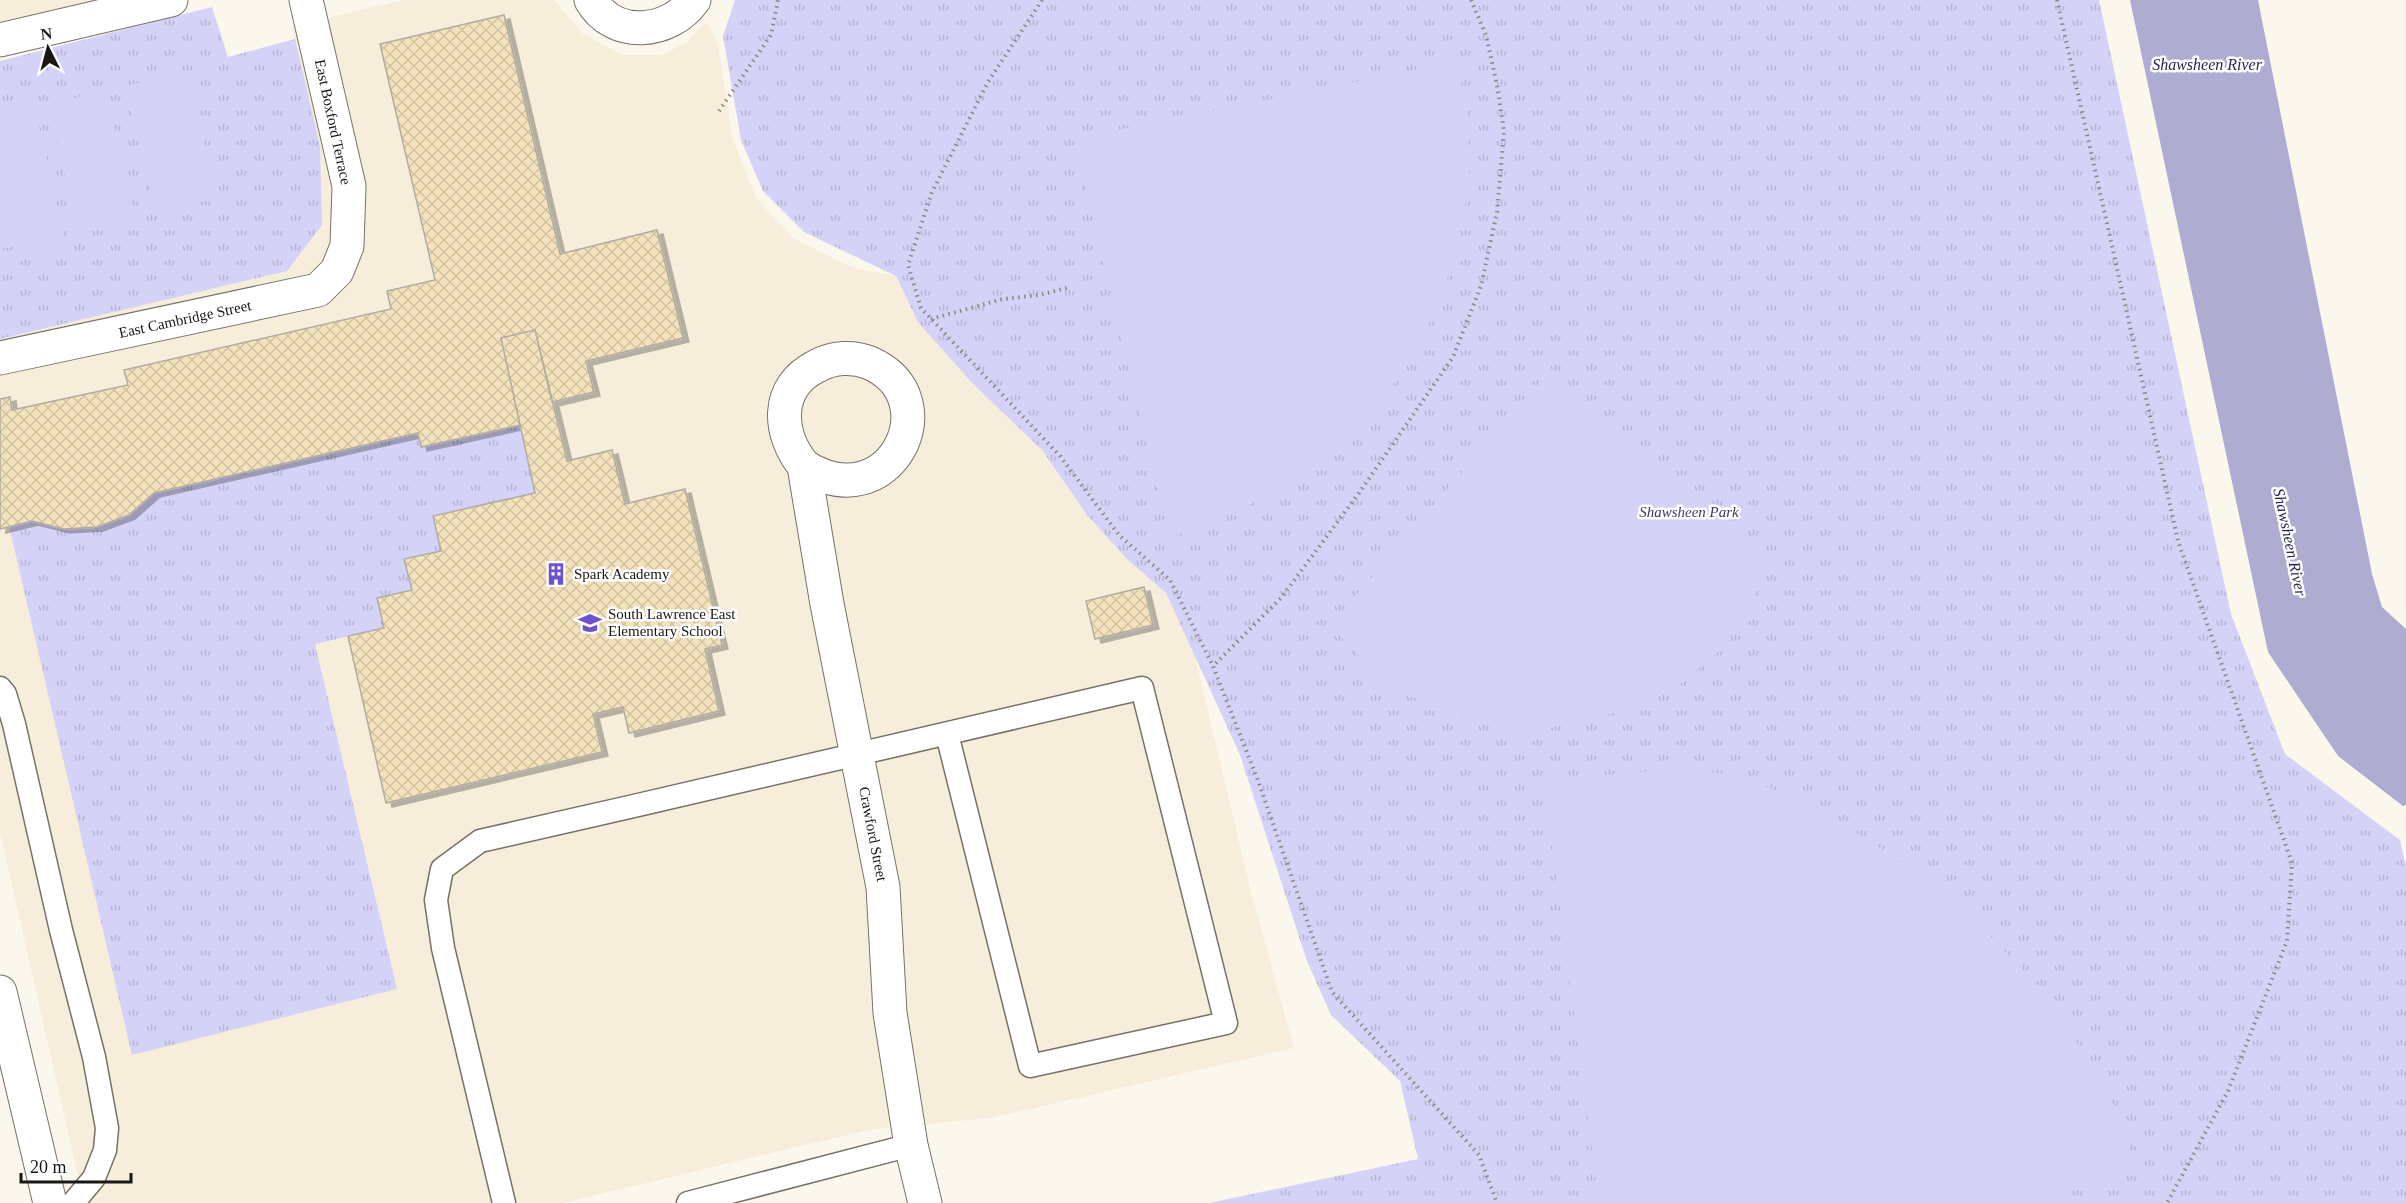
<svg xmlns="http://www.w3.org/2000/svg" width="2406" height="1203" viewBox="0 0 2406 1203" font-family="'Times New Roman',serif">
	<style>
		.built { fill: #f6eedb }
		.grass { fill: url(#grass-tufts) }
		.garden { fill: #d5d2f7 }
		.water { fill: #afacd1 }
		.building { fill: url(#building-cross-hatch); stroke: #b1aca2; stroke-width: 1.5; filter: url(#shadow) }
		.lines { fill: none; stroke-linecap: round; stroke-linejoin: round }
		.service-casing { stroke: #767268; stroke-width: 25 }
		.minor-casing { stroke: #767268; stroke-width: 35 }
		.path { stroke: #8b8881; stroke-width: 4; stroke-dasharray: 1.5 4.5; stroke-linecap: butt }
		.service { stroke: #fff; stroke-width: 22 }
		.minor { stroke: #fff; stroke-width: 33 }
		.labels { text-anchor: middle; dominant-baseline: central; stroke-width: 5; stroke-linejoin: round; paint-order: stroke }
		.street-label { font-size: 15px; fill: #191714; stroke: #fff }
		.park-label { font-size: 15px; font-style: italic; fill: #3e3567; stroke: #fff }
		.poi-label { font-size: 15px; fill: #191714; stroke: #fff; text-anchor: start }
		.water-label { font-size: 16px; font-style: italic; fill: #2d2353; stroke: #fff }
	</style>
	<defs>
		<pattern id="grass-tufts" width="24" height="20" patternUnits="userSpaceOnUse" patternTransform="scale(1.5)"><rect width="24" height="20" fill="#d5d2f7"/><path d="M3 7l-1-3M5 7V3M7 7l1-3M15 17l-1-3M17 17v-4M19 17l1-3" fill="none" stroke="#b6b4d3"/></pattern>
		<pattern id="building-cross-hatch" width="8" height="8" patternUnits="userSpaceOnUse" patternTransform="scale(1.5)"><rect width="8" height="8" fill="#f3e2bb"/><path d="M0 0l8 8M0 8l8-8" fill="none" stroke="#d0c1a0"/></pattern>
		<filter id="shadow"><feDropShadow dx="6" dy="4" stdDeviation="0" flood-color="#0004"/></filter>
	</defs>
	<rect width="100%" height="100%" fill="#fcf7ec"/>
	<path class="built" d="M 0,0 L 106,0 L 0,24 Z
		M 404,0 L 554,0 L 583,34 L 623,55 L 661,55 L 686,43 L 706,22 L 718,44 L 732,137 L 756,198 L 793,238 L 854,268 L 896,276 L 919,322 L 973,384 L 1042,450 L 1087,515 L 1129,561 L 1166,593 L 1194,653 L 1251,892 L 1294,1048 L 991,1118 L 872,1129 L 563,1203 L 84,1203 L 0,832 L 0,339 L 288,270 L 298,53 L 292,26 Z"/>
	<path class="grass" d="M 735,0 L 2099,0 L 2231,614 L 2285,754 L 2400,840 L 2406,867 L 2406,1203 L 1209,1203 L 1418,1159 L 1400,1081 L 1331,1015 L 1307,961 L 1240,755 L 1166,593 L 1129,561 L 1087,515 L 1042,450 L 973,384 L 918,322 L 896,276 L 804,232 L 763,191 L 741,140 L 723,36 Z
		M 212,7 L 228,57 L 295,39 L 320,146 L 322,225 L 287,271 L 0,339 L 0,61 Z
		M 520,425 L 535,493 L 433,516 L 441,551 L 404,559 L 412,590 L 377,598 L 384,628 L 315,644 L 397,989 L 132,1055 L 9,526 L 32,521 L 64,529 L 97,527 L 129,515 L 154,493 L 418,433 L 422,447 Z"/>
	<path class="garden" d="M 1457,61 L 1468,114 L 1470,185 L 1443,296 L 1418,345 L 1388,392 L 1329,458 L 1244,508 L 1170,538 L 1074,139 Z
		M 187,71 L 217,198 L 155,212 L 126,86 Z
		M 106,91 L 136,218 L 78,232 L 48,104 Z
		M 35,108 L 64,235 L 59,236 L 62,249 L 30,256 L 27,243 L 1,249 L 0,246 L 0,116 Z
		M 1552,369 L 1770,570 L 1721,649 L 1671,692 L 1607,715 L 1520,735 L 1389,689 L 1330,625 Z
		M 1679,768 L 1746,777 L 1835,819 L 1905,864 L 1962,907 L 2038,986 L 2106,1085 L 2138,1174 L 2009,1203 L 1599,1203 L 1544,787 L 1608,775 Z"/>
	<path class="water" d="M 2130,0 L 2258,0 L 2372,574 L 2382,607 L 2406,629 L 2406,805 L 2403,806 L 2338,756 L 2268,652 Z"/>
	<path class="building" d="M 504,15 L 560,254 L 657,230 L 683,338 L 586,361 L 594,392 L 552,402 L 535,330 L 501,338 L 520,425 L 421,447 L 418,433 L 154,493 L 129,515 L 97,527 L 64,529 L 32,521 L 0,529 L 0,399 L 10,397 L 12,410 L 128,385 L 124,370 L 391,309 L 387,291 L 435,280 L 380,44 Z
		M 535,330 L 567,461 L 612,450 L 625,504 L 685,489 L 722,645 L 705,649 L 719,711 L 629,733 L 623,707 L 593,714 L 602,752 L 386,803 L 348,636 L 384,628 L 377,598 L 412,590 L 404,559 L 441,551 L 433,516 L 535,493 L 501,338 Z
		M 1144,587 L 1153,625 L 1095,639 L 1086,601 Z"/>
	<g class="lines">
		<g class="service-casing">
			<path id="service" d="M 0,688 L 5,694 L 14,724 L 61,930 L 94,1057 L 107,1128 L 105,1150 L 94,1178 L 73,1203
				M 504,1203 L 443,948 L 436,900 L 442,869 L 480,841 C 701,791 922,740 1142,688 L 1226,1023 L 1030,1066 L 947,734
				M 688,1203 L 911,1145"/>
		</g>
		<g class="minor-casing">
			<path id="minor" d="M 591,0 C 614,40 670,34 694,0
				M 0,40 L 171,0
				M 0,358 L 318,290 L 337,271 L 347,246 L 349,186 L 306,0
				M 804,466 C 889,521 951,399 870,363 C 853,356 833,357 817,366 C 774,387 778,434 804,466 L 827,604 L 883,887 L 890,1013 L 911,1145 L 925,1203
				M 0,992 L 50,1203"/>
		</g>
		<path class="path" d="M 1042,0 L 988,82 L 932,192 L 908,265 L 921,308 L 1060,456 L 1119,535 L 1170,580 L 1213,666
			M 1471,0 L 1486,35 L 1497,85 L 1504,132 L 1497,212 L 1481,286 L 1453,357 L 1359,493 L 1281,598 L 1213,666 L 1257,778 L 1332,992 L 1479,1155 L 1497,1203
			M 2057,0 L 2178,541 L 2292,863 L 2287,941 L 2228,1091 L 2167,1203
			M 719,111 L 771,35 L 778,0
			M 931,319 L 1003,299 L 1039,295 L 1067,288"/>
		<use href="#service" class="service"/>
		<use href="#minor" class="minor"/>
	</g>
	<defs>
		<g id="building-bare" transform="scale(1.8)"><path d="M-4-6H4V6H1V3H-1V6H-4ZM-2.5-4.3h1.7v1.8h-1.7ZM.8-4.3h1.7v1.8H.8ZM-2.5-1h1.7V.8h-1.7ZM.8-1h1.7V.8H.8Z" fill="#6e52cb" stroke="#fff" stroke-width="2.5" paint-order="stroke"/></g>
		<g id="school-bare" transform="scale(1.8)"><path d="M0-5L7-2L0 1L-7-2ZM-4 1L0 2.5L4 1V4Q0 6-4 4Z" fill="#6e52cb" stroke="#fff" stroke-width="2.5" paint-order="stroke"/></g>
	</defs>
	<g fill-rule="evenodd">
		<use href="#building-bare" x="556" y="574"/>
		<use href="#school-bare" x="590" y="623"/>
	</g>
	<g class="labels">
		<g class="street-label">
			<text transform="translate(333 122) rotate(78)">East Boxford Terrace</text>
			<text transform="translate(185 319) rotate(-12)">East Cambridge Street</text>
			<text transform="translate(873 834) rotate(79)">Crawford Street</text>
		</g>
		<g class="park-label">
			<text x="1689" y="512">Shawsheen Park</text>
		</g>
		<g class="poi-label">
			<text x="574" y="574">Spark Academy</text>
			<text x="608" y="614">South Lawrence East<tspan x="608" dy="17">Elementary School</tspan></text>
		</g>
		<g class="water-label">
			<text x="2207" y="64">Shawsheen River</text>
			<text transform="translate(2290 542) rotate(78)">Shawsheen River</text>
		</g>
	</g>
	<g transform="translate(48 48) rotate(354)" stroke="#ffffff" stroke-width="4.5" paint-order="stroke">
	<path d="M0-4.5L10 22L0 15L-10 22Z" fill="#191714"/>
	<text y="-9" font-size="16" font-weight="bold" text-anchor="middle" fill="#191714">N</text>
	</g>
	<path d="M21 1173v9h110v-9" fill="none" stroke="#191714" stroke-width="3"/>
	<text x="30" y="1173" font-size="18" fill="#191714" stroke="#ffffff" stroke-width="4.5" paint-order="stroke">20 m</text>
</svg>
